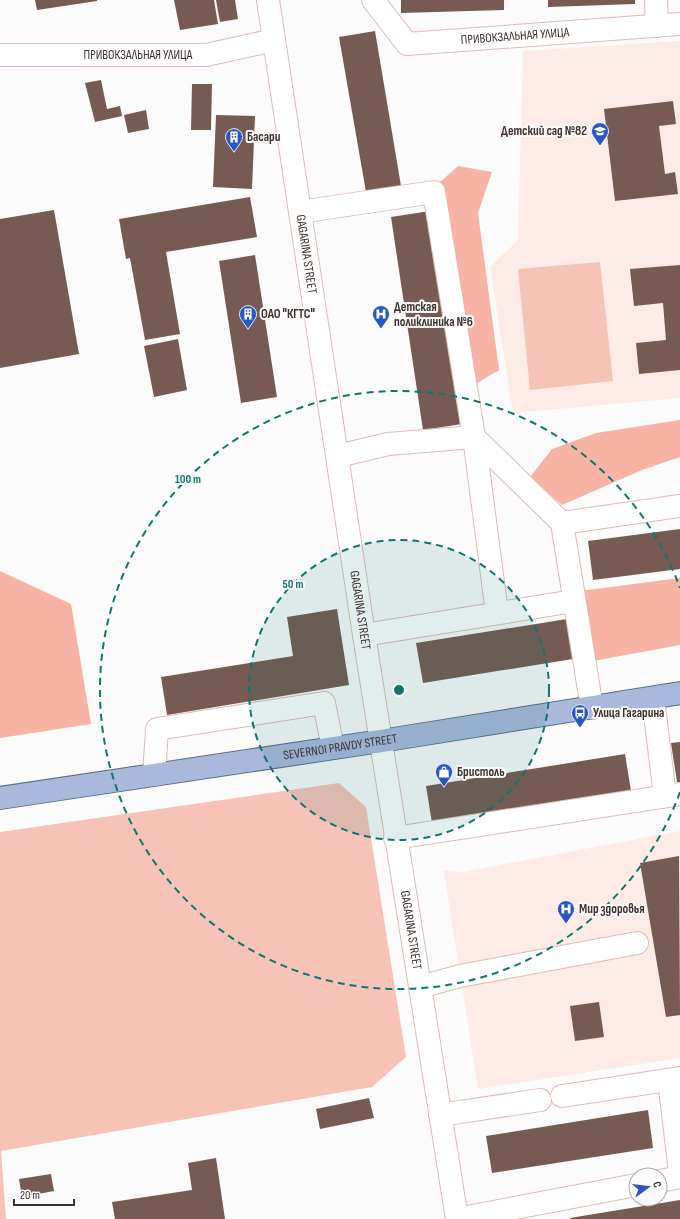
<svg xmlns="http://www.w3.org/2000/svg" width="680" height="1219" viewBox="0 0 680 1219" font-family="'Sofia Sans Condensed',sans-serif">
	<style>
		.built { fill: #fcebe6 }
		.green { fill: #f7c3b6 }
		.forest { fill: #f7b3a3 }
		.building { fill: #775a53 }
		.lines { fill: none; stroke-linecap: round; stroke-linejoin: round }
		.minor-casing { stroke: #ddbcb3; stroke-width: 24 }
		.major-casing { stroke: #5e6c90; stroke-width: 24 }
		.minor { stroke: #fff; stroke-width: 22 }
		.major { stroke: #a9b9dc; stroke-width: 22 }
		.ring { fill: none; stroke: #0f766e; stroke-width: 2; stroke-dasharray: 7 5 }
		.labels { text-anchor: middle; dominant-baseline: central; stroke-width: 4; stroke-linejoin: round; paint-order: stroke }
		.street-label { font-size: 13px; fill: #3e312e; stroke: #fbfbfb }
		.poi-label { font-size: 13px; font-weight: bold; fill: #3e312e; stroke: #fbfbfb; text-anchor: start }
		.centre { fill: #0f766e; stroke: #fbfbfb; stroke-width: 2 }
		.ring-label { font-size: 12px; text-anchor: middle; font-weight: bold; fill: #0f766e; stroke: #fbfbfb; stroke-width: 4; stroke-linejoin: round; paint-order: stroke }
	</style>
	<rect width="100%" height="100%" fill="#fbfbfb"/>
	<path class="built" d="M 680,41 L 680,398 L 513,413 L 490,267 L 518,240 L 523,51 Z
		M 680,831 L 680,1058 L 478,1089 L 444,871 L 463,872 Z"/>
	<path class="green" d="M 600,262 L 613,381 L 530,390 L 518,269 Z
		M 339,783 L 366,807 L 406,1057 L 372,1087 L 1,1151 L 6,1219 L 0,1219 L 0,832 Z"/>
	<path class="forest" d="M 458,166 L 492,172 L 478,213 L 499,370 L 471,387 L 439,183 Z
		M 680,420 L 680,457 L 642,470 L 562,505 L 530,477 L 552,449 L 596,433 Z
		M 0,571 L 71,604 L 91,724 L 0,738 Z
		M 680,578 L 680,645 L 593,661 L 580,591 Z"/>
	<path class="building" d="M 35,0 L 97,0 L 97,1 L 37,10 Z
		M 174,0 L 214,0 L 218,24 L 180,30 Z
		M 216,0 L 235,0 L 238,19 L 220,22 Z
		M 401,0 L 504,0 L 504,10 L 401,13 Z
		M 548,0 L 635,0 L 635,4 L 548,7 Z
		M 375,31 L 401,186 L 366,192 L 339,37 Z
		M 101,80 L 107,109 L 120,106 L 122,116 L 95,122 L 85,83 Z
		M 192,84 L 212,84 L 211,130 L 191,130 Z
		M 673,101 L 676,124 L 659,126 L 665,174 L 675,172 L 678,194 L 615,201 L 604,109 Z
		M 146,110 L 149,129 L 128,133 L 124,115 Z
		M 216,115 L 255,116 L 252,189 L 213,187 Z
		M 250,197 L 257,237 L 166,252 L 180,334 L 145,340 L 130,258 L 126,259 L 119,219 Z
		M 54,210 L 79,354 L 0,368 L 0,219 Z
		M 430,211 L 462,424 L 423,430 L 391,217 Z
		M 255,255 L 277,397 L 241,403 L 219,261 Z
		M 680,265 L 680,370 L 639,374 L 636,343 L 666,340 L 663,303 L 634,306 L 630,269 Z
		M 178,339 L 187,390 L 154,397 L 144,346 Z
		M 680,529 L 680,569 L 593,580 L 588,541 Z
		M 337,609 L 349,685 L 167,715 L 161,677 L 293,656 L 287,617 Z
		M 567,619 L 573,659 L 423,683 L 416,643 Z
		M 680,742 L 680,782 L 677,782 L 671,743 Z
		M 625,754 L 631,791 L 432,823 L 426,786 Z
		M 679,856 L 680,1015 L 666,1017 L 640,863 Z
		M 599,1002 L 604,1037 L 575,1041 L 570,1006 Z
		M 369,1098 L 374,1118 L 320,1129 L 316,1109 Z
		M 648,1110 L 653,1148 L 492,1173 L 486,1136 Z
		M 216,1158 L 225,1219 L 115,1219 L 112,1202 L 192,1190 L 188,1163 Z
		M 51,1174 L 54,1191 L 22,1197 L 19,1179 Z
		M 680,1200 L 680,1219 L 570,1219 L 570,1218 Z"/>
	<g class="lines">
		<g class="minor-casing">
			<g id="minor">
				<path id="s1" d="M 268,0 L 364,635 L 457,1219"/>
				<path id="s2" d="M 373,0 L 407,44 L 680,24"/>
				<path d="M 656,0 L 657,26"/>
				<path id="s3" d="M 0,55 L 206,55 L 274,40"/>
				<path d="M 300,212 L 434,192 L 474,437 L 497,613"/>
				<path d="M 338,456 L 388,444 L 474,437 L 562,523 L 592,708"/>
				<path d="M 562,523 L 680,506"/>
				<path d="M 364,635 L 574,601"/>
				<path d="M 653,698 L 665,796"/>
				<path d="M 154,775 L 157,729 L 324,703 L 333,748"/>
				<path d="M 395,838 L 680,794"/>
				<path d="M 420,987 L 460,976 L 637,943"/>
				<path d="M 669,1080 L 680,1172"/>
				<path d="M 562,1096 L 680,1078"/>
				<path d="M 440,1115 L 540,1100"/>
				<path d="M 660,1181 L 680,1177"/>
				<path d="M 457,1219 L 636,1185"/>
			</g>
		</g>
		<g class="major-casing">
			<g id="major">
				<path id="s4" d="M 0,798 L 381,741 L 680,693"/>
			</g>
		</g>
		<use href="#minor" class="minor"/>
		<use href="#major" class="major"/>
	</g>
	<circle cx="399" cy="690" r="150" fill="#0f766e" fill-opacity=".12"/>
	<g class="ring">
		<circle cx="399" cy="690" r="150"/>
		<path d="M680 792A299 299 0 1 1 680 588"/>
	</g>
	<defs>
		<g id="school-pin" transform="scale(0.9)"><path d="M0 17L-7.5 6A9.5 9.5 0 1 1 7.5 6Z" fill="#2a55c4" stroke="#fbfbfb"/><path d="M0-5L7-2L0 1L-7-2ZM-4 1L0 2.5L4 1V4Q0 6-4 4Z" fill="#fff"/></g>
		<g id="building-pin" transform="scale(0.9)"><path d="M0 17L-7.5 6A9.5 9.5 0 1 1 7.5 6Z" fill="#2a55c4" stroke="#fbfbfb"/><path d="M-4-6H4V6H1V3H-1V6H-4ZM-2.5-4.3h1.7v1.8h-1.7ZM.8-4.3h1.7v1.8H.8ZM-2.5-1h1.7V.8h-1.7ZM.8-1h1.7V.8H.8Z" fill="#fff"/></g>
		<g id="hospital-pin" transform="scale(0.9)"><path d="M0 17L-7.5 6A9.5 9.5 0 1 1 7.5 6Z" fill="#2a55c4" stroke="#fbfbfb"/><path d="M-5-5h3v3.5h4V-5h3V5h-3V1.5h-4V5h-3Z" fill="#fff"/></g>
		<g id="bus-pin" transform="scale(0.9)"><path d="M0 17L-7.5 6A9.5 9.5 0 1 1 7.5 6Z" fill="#2a55c4" stroke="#fbfbfb"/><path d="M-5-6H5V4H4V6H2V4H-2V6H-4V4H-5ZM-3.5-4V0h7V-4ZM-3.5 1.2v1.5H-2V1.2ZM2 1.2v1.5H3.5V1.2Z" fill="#fff"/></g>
		<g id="shop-pin" transform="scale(0.9)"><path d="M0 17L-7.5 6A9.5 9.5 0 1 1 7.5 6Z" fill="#2a55c4" stroke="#fbfbfb"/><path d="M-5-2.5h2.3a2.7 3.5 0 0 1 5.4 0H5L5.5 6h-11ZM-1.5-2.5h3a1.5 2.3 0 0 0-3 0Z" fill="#fff"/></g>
	</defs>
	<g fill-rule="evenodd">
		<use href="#school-pin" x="600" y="131"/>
		<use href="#building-pin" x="234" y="137"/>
		<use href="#building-pin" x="248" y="314"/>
		<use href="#hospital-pin" x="381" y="314"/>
		<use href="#bus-pin" x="580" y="713"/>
		<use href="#shop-pin" x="444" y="772"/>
		<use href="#hospital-pin" x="566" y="909"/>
	</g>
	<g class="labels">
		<g class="street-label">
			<text stroke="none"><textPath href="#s2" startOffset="164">ПРИВОКЗАЛЬНАЯ УЛИЦА</textPath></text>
			<text stroke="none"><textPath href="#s3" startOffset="138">ПРИВОКЗАЛЬНАЯ УЛИЦА</textPath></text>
			<text stroke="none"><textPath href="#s1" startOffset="257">GAGARINA STREET</textPath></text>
			<text stroke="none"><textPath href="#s1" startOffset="617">GAGARINA STREET</textPath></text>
			<text stroke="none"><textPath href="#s4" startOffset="344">SEVERNOI PRAVDY STREET</textPath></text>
			<text stroke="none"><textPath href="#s1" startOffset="941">GAGARINA STREET</textPath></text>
		</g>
		<g class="poi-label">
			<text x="587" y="131" text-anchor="end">Детский сад №82</text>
			<text x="247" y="137">Басари</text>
			<text x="394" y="307">Детская<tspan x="394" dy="15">поликлиника №6</tspan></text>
			<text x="261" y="314">ОАО "КГТС"</text>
			<text x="593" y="713">Улица Гагарина</text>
			<text x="457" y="772">Бристоль</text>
			<text x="579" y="909">Мир здоровья</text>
		</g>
	</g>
	<circle cx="399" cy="690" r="6" class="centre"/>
	<g class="ring-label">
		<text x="188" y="483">100 m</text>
		<text x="293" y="588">50 m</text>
	</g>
	<g transform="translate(648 1187) rotate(75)"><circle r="19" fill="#fbfbfb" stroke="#afaaa9"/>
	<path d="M0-3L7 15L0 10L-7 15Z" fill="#2a55c4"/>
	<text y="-6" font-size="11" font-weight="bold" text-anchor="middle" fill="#3e312e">С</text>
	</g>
	<path d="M14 1199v6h60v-6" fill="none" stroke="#3e312e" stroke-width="2"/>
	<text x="20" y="1199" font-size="12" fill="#3e312e" stroke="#fbfbfb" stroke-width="3" paint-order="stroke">20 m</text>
</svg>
